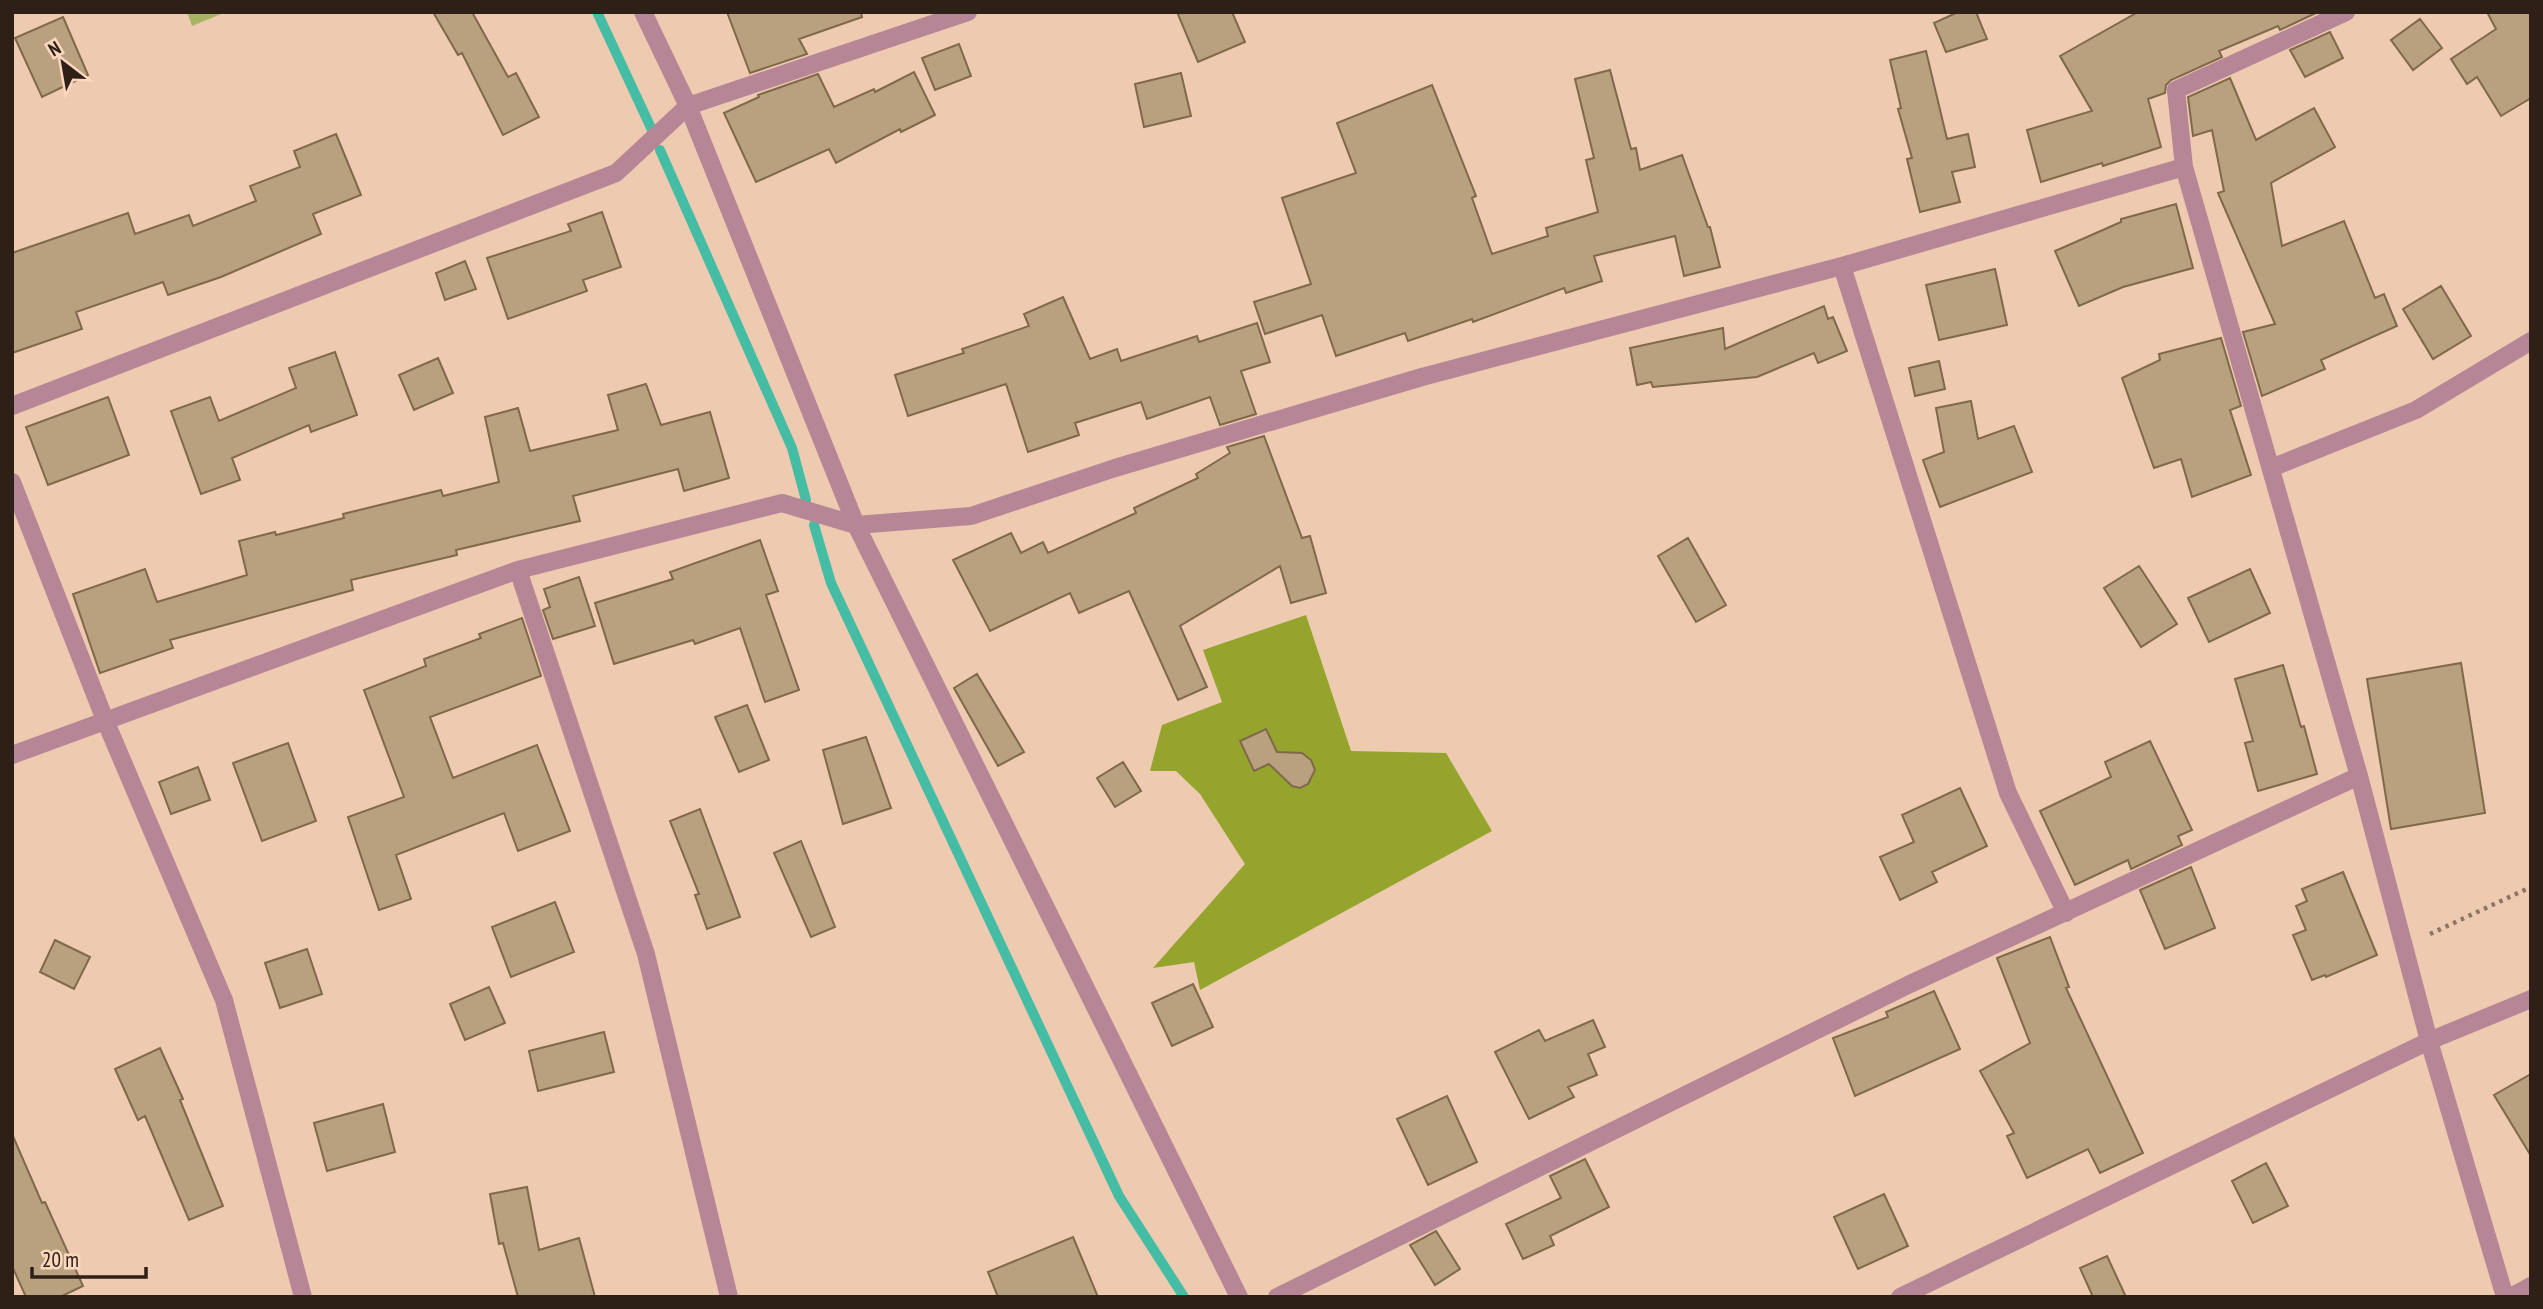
<svg xmlns="http://www.w3.org/2000/svg" width="2543" height="1309" viewBox="0 0 2543 1309" font-family="'PT Sans Narrow',sans-serif">
	<style>
		.green { fill: #a7b463 }
		.forest { fill: #95a42c }
		.lines { fill: none; stroke-linecap: round; stroke-linejoin: round }
		.stream { stroke: #45bda4; stroke-width: 10 }
		.building { fill: #b9a17f; stroke: #7f6949; stroke-width: 2 }
		.path { stroke: #8d7463; stroke-width: 4.5; stroke-dasharray: 3.5 5; stroke-linecap: butt }
		.minor { stroke: #b68696; stroke-width: 18 }
	</style>
	<rect width="100%" height="100%" fill="#eecab0"/>
	<path class="green" d="M 187,12 L 226,12 L 192,26 Z"/>
	<path class="forest" d="M 1306,615 L 1351,751 L 1446,753 L 1492,831 L 1200,990 L 1194,962 L 1153,968 L 1245,864 L 1200,794 L 1176,771 L 1150,771 L 1162,725 L 1222,702 L 1203,650 Z"/>
	<g class="lines">
		<path class="stream" d="M 597,12 L 652,130
			M 660,150 L 792,448 L 806,500
			M 814,525 L 831,583 L 1119,1196 L 1184,1297"/>
	</g>
	<path class="building" d="M 433,12 L 472,12 L 508,77 L 516,73 L 539,117 L 503,135 L 462,53 L 458,55 Z
		M 727,12 L 861,12 L 862,17 L 799,39 L 807,54 L 750,73 Z
		M 1177,12 L 1232,12 L 1245,42 L 1198,62 Z
		M 1958,12 L 1976,12 L 1987,39 L 1946,52 L 1934,23 Z
		M 2138,12 L 2318,12 L 2280,30 L 2278,26 L 2219,51 L 2222,57 L 2171,80 L 2166,85 L 2165,93 L 2148,99 L 2161,147 L 2103,166 L 2102,163 L 2041,182 L 2027,130 L 2092,111 L 2060,56 Z
		M 2487,12 L 2531,12 L 2531,98 L 2501,116 L 2477,77 L 2467,84 L 2451,59 L 2496,29 Z
		M 63,17 L 88,75 L 42,97 L 15,38 Z
		M 2420,19 L 2442,48 L 2413,70 L 2391,40 Z
		M 2330,32 L 2343,58 L 2305,77 L 2290,50 Z
		M 959,44 L 971,76 L 935,90 L 922,58 Z
		M 1926,51 L 1947,139 L 1968,134 L 1975,167 L 1952,172 L 1960,202 L 1920,212 L 1907,159 L 1912,158 L 1898,109 L 1901,108 L 1890,60 Z
		M 1610,70 L 1631,149 L 1636,148 L 1640,170 L 1682,155 L 1708,227 L 1710,227 L 1720,267 L 1684,276 L 1675,236 L 1594,256 L 1602,281 L 1566,293 L 1564,288 L 1473,322 L 1472,319 L 1408,341 L 1405,333 L 1336,356 L 1322,315 L 1265,334 L 1254,302 L 1311,284 L 1282,198 L 1356,173 L 1337,123 L 1432,85 L 1476,196 L 1472,198 L 1492,254 L 1548,236 L 1546,228 L 1598,212 L 1586,160 L 1594,158 L 1575,79 Z
		M 914,72 L 935,115 L 901,132 L 900,129 L 836,163 L 829,149 L 756,182 L 724,113 L 759,97 L 758,95 L 818,74 L 834,107 L 874,89 L 875,92 Z
		M 1181,73 L 1191,116 L 1144,127 L 1135,84 Z
		M 2230,78 L 2256,140 L 2314,108 L 2335,147 L 2271,183 L 2282,246 L 2344,221 L 2375,298 L 2384,294 L 2397,326 L 2321,360 L 2325,369 L 2262,396 L 2243,332 L 2275,324 L 2218,193 L 2224,191 L 2212,130 L 2193,136 L 2188,97 Z
		M 336,134 L 361,195 L 313,214 L 321,234 L 221,277 L 168,295 L 163,282 L 76,312 L 82,329 L 12,353 L 12,253 L 128,213 L 135,234 L 189,215 L 193,226 L 256,201 L 250,186 L 300,167 L 294,151 Z
		M 2176,204 L 2193,268 L 2123,287 L 2079,306 L 2055,251 L 2121,222 L 2121,219 Z
		M 602,212 L 621,267 L 583,280 L 587,291 L 508,319 L 487,258 L 571,231 L 568,224 Z
		M 465,261 L 476,289 L 445,300 L 436,273 Z
		M 1995,269 L 2007,325 L 1939,340 L 1926,285 Z
		M 2441,286 L 2471,336 L 2433,359 L 2403,309 Z
		M 1063,297 L 1090,359 L 1117,349 L 1121,361 L 1197,336 L 1199,342 L 1257,323 L 1270,362 L 1241,371 L 1256,414 L 1220,425 L 1210,397 L 1147,419 L 1141,402 L 1075,423 L 1079,435 L 1028,452 L 1006,384 L 908,416 L 895,375 L 964,353 L 962,349 L 1029,326 L 1024,314 Z
		M 1824,306 L 1828,319 L 1833,317 L 1847,351 L 1818,363 L 1814,353 L 1757,377 L 1653,387 L 1651,382 L 1637,385 L 1630,348 L 1723,328 L 1725,349 Z
		M 2221,338 L 2241,406 L 2230,410 L 2251,475 L 2192,497 L 2181,459 L 2154,468 L 2122,378 L 2160,360 L 2159,354 Z
		M 335,352 L 357,415 L 311,432 L 309,425 L 232,458 L 240,480 L 201,494 L 171,411 L 210,397 L 219,421 L 296,388 L 289,368 Z
		M 438,358 L 453,393 L 414,410 L 399,375 Z
		M 1939,361 L 1945,389 L 1915,396 L 1909,368 Z
		M 646,384 L 661,425 L 710,412 L 729,478 L 684,491 L 678,469 L 573,496 L 580,521 L 456,550 L 457,555 L 351,580 L 353,590 L 170,640 L 173,648 L 100,673 L 73,594 L 145,569 L 157,602 L 247,575 L 239,541 L 275,532 L 276,535 L 344,518 L 343,514 L 441,490 L 443,496 L 499,482 L 485,417 L 518,408 L 530,451 L 618,430 L 608,395 Z
		M 108,397 L 129,455 L 48,485 L 26,427 Z
		M 1971,401 L 1978,439 L 2014,426 L 2032,472 L 1940,507 L 1923,460 L 1944,452 L 1936,408 Z
		M 1264,436 L 1302,538 L 1310,536 L 1326,593 L 1291,603 L 1280,566 L 1180,626 L 1207,687 L 1178,700 L 1129,591 L 1079,613 L 1070,593 L 990,631 L 953,560 L 1011,533 L 1021,553 L 1043,542 L 1048,553 L 1136,513 L 1134,508 L 1198,478 L 1196,474 L 1230,453 L 1227,447 Z
		M 1688,538 L 1726,605 L 1696,622 L 1658,556 Z
		M 760,540 L 778,591 L 766,595 L 799,690 L 765,702 L 740,628 L 695,644 L 693,640 L 614,664 L 595,603 L 673,579 L 670,572 Z
		M 2139,566 L 2177,624 L 2141,647 L 2104,588 Z
		M 2250,569 L 2270,613 L 2209,642 L 2188,598 Z
		M 579,577 L 595,626 L 553,639 L 543,610 L 550,607 L 544,589 Z
		M 522,618 L 541,676 L 430,717 L 453,778 L 537,745 L 570,831 L 518,851 L 504,813 L 396,855 L 411,899 L 379,910 L 348,817 L 404,797 L 364,690 L 426,666 L 424,659 L 481,638 L 479,634 Z
		M 2461,663 L 2485,813 L 2391,829 L 2367,679 Z
		M 2283,665 L 2301,727 L 2304,726 L 2317,774 L 2258,791 L 2245,743 L 2253,741 L 2235,679 Z
		M 977,674 L 1024,752 L 998,766 L 954,688 Z
		M 747,705 L 769,760 L 739,772 L 715,717 Z
		M 1266,729 L 1277,752 L 1302,753 L 1311,760 L 1315,770 L 1308,784 L 1300,788 L 1292,786 L 1269,764 L 1254,771 L 1240,741 Z
		M 866,737 L 891,808 L 843,824 L 823,750 Z
		M 2150,741 L 2192,830 L 2178,836 L 2182,845 L 2131,869 L 2128,860 L 2075,885 L 2040,811 L 2111,777 L 2105,762 Z
		M 288,743 L 316,821 L 262,841 L 233,763 Z
		M 1123,762 L 1141,791 L 1115,807 L 1097,778 Z
		M 198,767 L 210,800 L 171,814 L 159,782 Z
		M 1960,788 L 1987,846 L 1932,872 L 1937,882 L 1900,900 L 1880,857 L 1914,842 L 1902,815 Z
		M 700,809 L 740,917 L 707,929 L 695,895 L 699,894 L 670,821 Z
		M 801,841 L 835,927 L 811,937 L 774,853 Z
		M 2191,867 L 2215,928 L 2165,949 L 2140,890 Z
		M 2343,872 L 2377,955 L 2326,977 L 2325,975 L 2312,980 L 2293,935 L 2306,930 L 2296,906 L 2307,901 L 2302,889 Z
		M 555,902 L 574,952 L 511,977 L 492,927 Z
		M 2050,937 L 2069,987 L 2066,988 L 2143,1153 L 2100,1173 L 2088,1149 L 2027,1178 L 2007,1136 L 2014,1133 L 1980,1071 L 2030,1043 L 1997,958 Z
		M 55,940 L 90,957 L 74,989 L 40,972 Z
		M 307,949 L 322,994 L 280,1008 L 265,963 Z
		M 1193,984 L 1213,1027 L 1172,1046 L 1152,1003 Z
		M 489,987 L 505,1023 L 465,1040 L 450,1004 Z
		M 1934,991 L 1960,1049 L 1855,1096 L 1833,1038 L 1888,1017 L 1886,1012 Z
		M 1593,1020 L 1605,1047 L 1588,1054 L 1597,1075 L 1568,1087 L 1574,1097 L 1529,1119 L 1495,1052 L 1539,1030 L 1545,1041 Z
		M 604,1032 L 614,1072 L 538,1091 L 529,1051 Z
		M 160,1048 L 183,1099 L 180,1100 L 223,1206 L 189,1220 L 145,1116 L 138,1120 L 115,1069 Z
		M 2531,1074 L 2531,1156 L 2494,1095 Z
		M 1447,1096 L 1477,1162 L 1428,1185 L 1397,1119 Z
		M 383,1104 L 395,1152 L 327,1171 L 314,1123 Z
		M 12,1134 L 42,1203 L 45,1202 L 83,1286 L 60,1297 L 26,1297 L 12,1266 Z
		M 1585,1159 L 1609,1207 L 1550,1236 L 1554,1245 L 1523,1259 L 1506,1224 L 1561,1198 L 1550,1176 Z
		M 2266,1163 L 2288,1206 L 2253,1223 L 2232,1181 Z
		M 527,1187 L 539,1250 L 579,1238 L 595,1297 L 518,1297 L 503,1243 L 499,1244 L 490,1194 Z
		M 1884,1194 L 1908,1246 L 1858,1269 L 1834,1217 Z
		M 1436,1231 L 1460,1269 L 1435,1285 L 1410,1245 Z
		M 1073,1237 L 1098,1297 L 998,1297 L 988,1272 Z
		M 2107,1256 L 2126,1297 L 2093,1297 L 2080,1268 Z"/>
	<g class="lines">
		<path class="path" d="M 2430,934 L 2531,887"/>
		<path class="minor" d="M 643,12 L 688,106 L 856,525 L 1239,1297
			M 2184,167 L 2359,776 L 2429,1041 L 2505,1297
			M 1842,266 L 2008,793 L 2066,913
			M 12,406 L 616,173 L 688,106 L 968,12
			M 2271,468 L 2416,410 L 2531,341
			M 12,482 L 105,720 L 224,1000 L 303,1297
			M 518,570 L 646,954 L 729,1297
			M 12,755 L 518,570 L 782,503 L 856,525 L 971,516 L 1115,468 L 1422,377 L 1842,266 L 2184,167 L 2176,90 L 2346,12
			M 1277,1297 L 1910,984 L 2359,776
			M 1900,1297 L 2429,1041 L 2531,999
			M 2511,1297 L 2531,1286"/>
	</g>
	<rect width="2543" height="1309" fill="none" stroke="#2e2017" stroke-width="28"/>
	<g transform="translate(63 63) rotate(329)" stroke="#fcd7bd" stroke-width="5" paint-order="stroke">
	<path d="M0-5L12 26L0 18L-12 26Z" fill="#2e2017"/>
	<text y="-10" font-size="19" font-weight="bold" text-anchor="middle" fill="#2e2017">N</text>
	</g>
	<path d="M32 1267v10h114v-10" fill="none" stroke="#2e2017" stroke-width="3.5"/>
	<text x="42" y="1267" font-size="21" fill="#2e2017" stroke="#fcd7bd" stroke-width="5" paint-order="stroke">20 m</text>
</svg>
